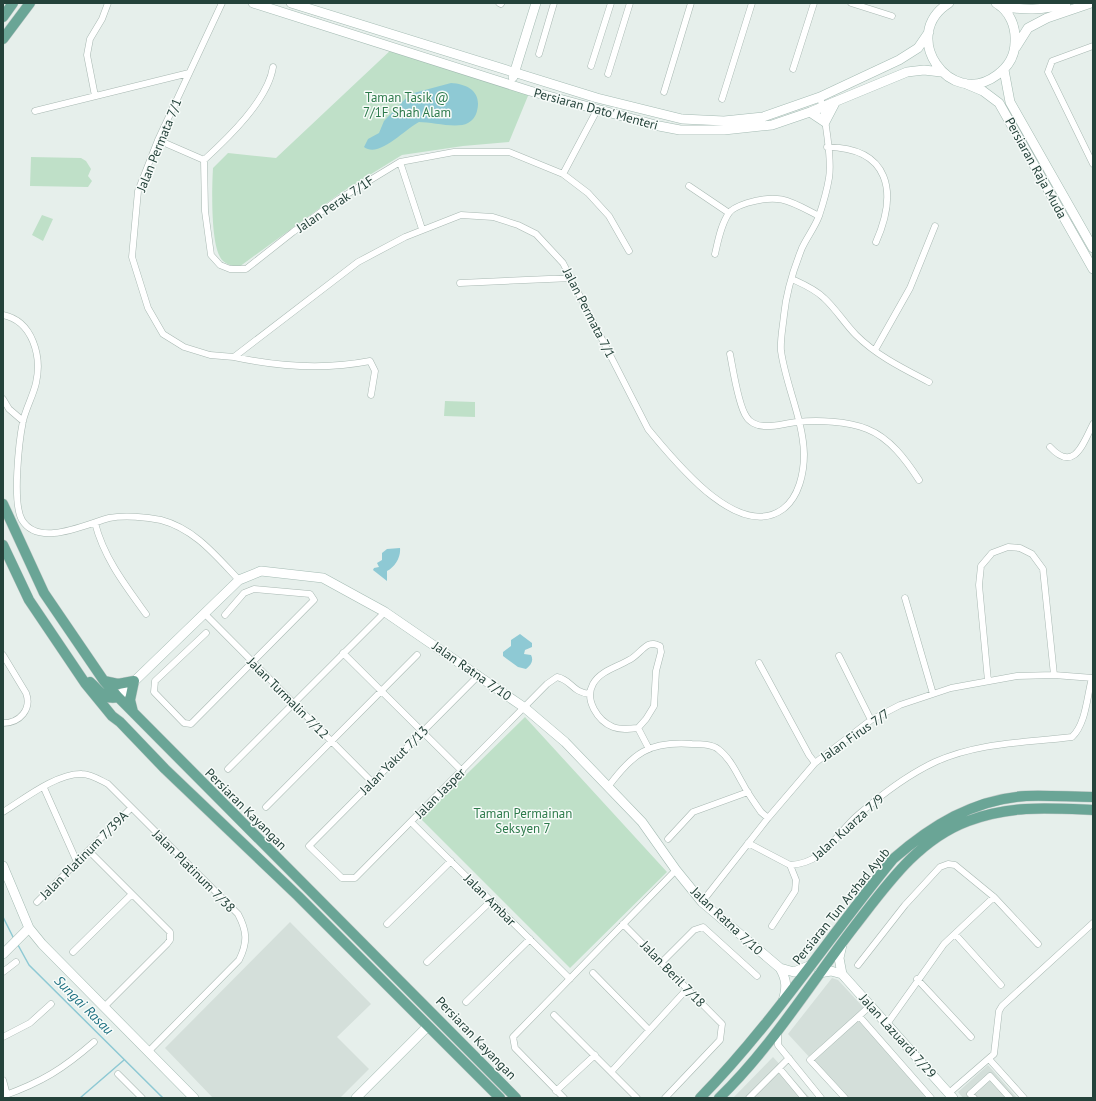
<svg xmlns="http://www.w3.org/2000/svg" width="1096" height="1101" viewBox="0 0 1096 1101" font-family="'PT Sans',sans-serif">
	<style>
		.built { fill: #d4dfda }
		.green { fill: #bfe0c8 }
		.water { fill: #8ec9d4 }
		.lines { fill: none; stroke-linecap: round; stroke-linejoin: round }
		.stream { stroke: #8ec9d4; stroke-width: 1.5 }
		.street-casing { stroke: #a8b8b2; stroke-width: 7 }
		.secondary-casing { stroke: #a4bbb3; stroke-width: 10 }
		.primary-casing { stroke: #c2cac8; stroke-width: 11 }
		.street { stroke: #fff; stroke-width: 6 }
		.secondary { stroke: #fff; stroke-width: 9 }
		.primary { stroke: #6aa596; stroke-width: 10 }
		.labels { text-anchor: middle; dominant-baseline: central; stroke-width: 3; stroke-linejoin: round; paint-order: stroke }
		.park-label { font-size: 13px; fill: #2d7a4b; stroke: #f7fbf9 }
		.street-label { font-size: 13px; fill: #24423a; stroke: #f7fbf9 }
		.water-label { font-size: 14px; font-style: italic; fill: #1c6f80; stroke: #f7fbf9 }
	</style>
	<rect width="100%" height="100%" fill="#e6efeb"/>
	<path class="built" d="M 290,922 L 371,1004 L 337,1037 L 369,1069 L 340,1098 L 213,1098 L 165,1048 Z
		M 832,978 L 838,980 L 864,1008 L 855,1016 L 928,1098 L 847,1098 L 788,1034 Z
		M 773,1057 L 810,1098 L 733,1098 Z
		M 988,1065 L 1017,1098 L 963,1098 L 958,1092 Z"/>
	<path class="green" d="M 393,48 L 530,91 L 509,142 L 463,146 L 402,155 L 342,192 L 239,267 C 233,266 227,265 222,260 C 210,246 212,186 213,168 L 228,153 L 276,158 Z
		M 31,157 L 81,158 L 86,161 L 91,169 L 88,176 L 92,181 L 88,187 L 30,186 Z
		M 42,215 L 53,219 L 43,241 L 32,235 Z
		M 445,401 L 475,402 L 475,417 L 444,416 Z
		M 525,717 L 667,872 L 570,968 L 421,819 Z"/>
	<path class="water" d="M 451,83 C 468,84 482,92 477,111 C 476,116 472,121 468,123 C 457,129 432,122 419,122 C 406,128 379,159 364,147 L 368,139 L 379,133 L 384,121 L 410,94 Z
		M 400,548 C 401,557 395,567 387,571 L 387,581 L 373,570 L 374,568 L 379,567 L 377,563 L 382,560 L 382,553 L 387,549 Z
		M 520,634 L 532,643 L 532,647 L 525,650 L 524,654 L 531,655 C 534,661 531,665 526,669 L 518,667 L 503,656 L 503,652 L 511,646 L 511,640 Z"/>
	<g class="lines">
		<path class="stream" d="M 3,917 L 14,939
			M 18,945 L 29,965 L 163,1098
			M 80,1098 L 124,1060"/>
		<g class="street-casing">
			<path id="street" d="M 222,3 L 158,140 L 138,191 L 132,257 L 148,308 L 163,334 L 184,347 L 210,355 L 234,357 L 358,262 L 405,237 L 461,215 L 493,217 L 518,225 L 536,234 L 563,263 L 648,429 C 674,460 738,542 783,509 C 799,497 804,473 804,454 C 803,419 786,386 781,351 C 780,340 783,326 784,315 C 786,294 794,268 802,248 C 807,237 815,227 819,216 C 823,204 827,190 829,178 C 832,160 825,115 820,97
				M 499,3 L 501,4
				M 851,3 L 892,16
				M 1093,46 L 1052,61 L 1048,72 L 1093,164
				M 539,54 L 554,3
				M 591,66 L 611,3
				M 793,69 L 814,3
				M 608,74 L 630,3
				M 664,92 L 691,3
				M 95,96 L 87,55 L 90,39 L 102,19 L 108,3
				M 722,99 L 752,3
				M 35,111 L 189,73
				M 158,140 L 204,160 C 228,138 268,100 273,67
				M 827,147 C 890,148 898,192 876,242
				M 204,160 L 205,211 L 211,255 L 220,265 L 230,269 L 246,269 L 293,232 L 339,199 L 400,162 L 454,152 L 509,152 L 563,174 L 588,193 L 609,216 L 629,251
				M 400,162 L 422,229
				M 563,174 L 597,110
				M 689,186 L 729,213
				M 715,254 C 718,241 721,224 729,213 C 732,208 741,205 747,203 C 780,193 790,201 819,216
				M 792,279 C 803,284 815,289 824,298 C 836,309 845,324 856,335 C 877,356 904,369 929,382
				M 460,283 L 572,278
				M 3,315 C 33,321 42,357 36,383 C 33,396 26,408 23,421 C 19,441 12,503 22,520 C 39,548 86,524 109,518 C 124,515 147,517 161,520 C 195,529 216,556 239,580
				M 875,350 L 910,288 L 935,226
				M 730,354 C 733,369 738,404 746,416 C 749,422 757,426 764,426 C 775,427 786,423 797,422 C 818,420 847,421 867,429 C 890,438 906,460 919,480
				M 234,357 C 280,367 324,370 370,361 L 375,371 L 371,395
				M 3,399 L 9,409 L 23,421
				M 1050,447 C 1074,473 1083,444 1093,424
				M 95,523 C 104,558 125,585 146,614
				M 905,598 L 933,694
				M 205,614 L 372,782
				M 206,633 L 155,681 L 154,692 L 184,723 L 191,724 L 314,600 L 310,594 L 254,589 L 244,593 L 225,615
				M 343,653 L 462,771
				M 3,655 L 26,693 C 32,709 20,723 3,723
				M 839,656 L 871,720
				M 759,663 L 809,755 L 815,763
				M 479,675 L 309,846 L 342,878 L 355,878 L 547,684 L 557,677 C 572,680 571,692 590,694
				M 988,681 L 979,585 L 981,566 L 992,553 L 1008,547 L 1020,548 L 1032,554 L 1043,569 L 1054,675
				M 638,728 C 629,729 621,730 613,727 C 598,721 584,700 593,684 C 600,671 617,667 629,660 C 636,657 641,649 648,645 C 653,643 655,644 660,646 L 661,652 L 656,671 L 654,706 L 646,719 L 638,728 L 649,749
				M 228,769 L 385,612
				M 608,787 C 633,753 649,741 692,744 C 700,744 712,744 718,749 C 730,758 736,772 743,784 C 748,794 755,803 761,812 L 768,818
				M 44,788 L 77,862
				M 266,807 L 417,655
				M 3,812 C 24,799 57,773 82,774 C 91,774 100,780 108,784 L 238,914 C 247,931 248,942 239,960 L 148,1052
				M 411,822 L 570,979
				M 668,839 L 693,812 L 748,792
				M 748,843 L 790,865 L 796,880 L 795,891 L 772,926
				M 89,851 L 170,932 L 170,940 L 167,944 L 104,1007
				M 790,865 C 825,863 834,836 858,815 C 881,795 907,775 935,762 C 979,742 1025,743 1072,737 C 1086,724 1087,696 1092,678
				M 37,902 L 131,808
				M 702,902 L 768,818 L 815,763 L 871,720 L 900,705 L 951,688 L 1017,676 L 1054,675 L 1093,678
				M 387,924 L 451,861
				M 623,924 L 722,1024 L 720,1040 L 665,1098
				M 955,934 L 1001,985
				M 73,952 L 132,894
				M 427,962 L 491,901
				M 661,963 L 694,930 L 703,927 L 757,976
				M 858,965 L 905,905 L 940,867 L 948,864 L 955,865 L 994,897 L 1038,944
				M 3,972 L 16,962
				M 593,973 L 649,1030
				M 917,979 L 971,1037
				M 466,1002 L 530,939
				M 554,1015 L 637,1098
				M 859,1016 L 931,1098
				M 887,1024 L 944,944 L 994,897
				M 778,1031 L 778,1045 L 821,1098
				M 3,1037 L 30,1023 L 51,1004
				M 989,1059 L 1024,1098
				M 779,1068 L 804,1098
				M 611,1072 L 687,989
				M 118,1074 L 142,1098
				M 3,1080 L 7,1095
				M 556,1091 L 595,1055
				M 949,1093 L 994,1054 L 999,1011 L 1002,1006 L 1093,923
				M 3,1096 C 42,1082 63,1069 94,1042
				M 564,1098 L 515,1048 L 513,1037 L 676,870
				M 749,1098 L 789,1058
				M 845,1098 L 810,1060 L 870,1006
				M 974,1098 L 970,1094 L 990,1076 L 1010,1098"/>
		</g>
		<g class="secondary-casing">
			<path id="secondary" d="M 253,3 L 530,91 L 659,126 L 680,130 L 724,130 L 772,125 L 810,112 L 907,72 L 924,70 L 941,72
				M 291,3 L 597,98 L 682,119 L 724,121 L 763,117 L 820,97 L 899,60 L 918,48 L 929,32
				M 949,3 C 898,35 950,110 997,75 C 1008,67 1015,56 1015,42 C 1016,27 1010,11 996,3
				M 1000,6 C 1023,10 1043,11 1066,3
				M 1016,47 L 1028,28 L 1047,18 L 1091,3
				M 1004,70 L 1010,102 L 1093,248
				M 513,77 L 536,3
				M 964,83 L 983,91 L 999,103 L 1093,269
				M 810,112 L 825,122 L 836,101
				M 118,697 L 239,580 L 261,571 L 323,578 L 385,612 L 525,708 L 565,742 L 642,822 L 676,870 L 702,902 L 780,968 L 794,972 L 811,965
				M 3,866 L 29,928 L 42,944 L 194,1098
				M 842,945 L 839,958 L 842,974 L 953,1098
				M 3,954 L 29,928
				M 780,968 C 787,980 787,988 783,1001
				M 819,973 L 831,971 L 842,974
				M 356,1098 L 428,1026"/>
		</g>
		<g class="primary-casing">
			<path id="primary" d="M 3,17 L 13,3
				M 3,39 L 30,3
				M 3,504 L 44,593 L 104,681 L 118,697 L 516,1098
				M 3,545 L 29,600 L 85,683 L 112,716 L 120,722 L 165,769 L 298,896 L 500,1098
				M 104,681 L 118,684 L 134,681 L 130,700 L 133,712
				M 90,682 C 99,690 105,701 118,697
				M 700,1098 C 772,1025 828,938 893,859 C 931,826 974,799 1026,796 C 1048,795 1071,797 1093,797
				M 719,1098 C 771,1048 810,984 854,927 C 886,886 917,840 968,821 C 1011,805 1048,808 1093,810"/>
		</g>
		<use href="#street" class="street"/>
		<use href="#secondary" class="secondary"/>
		<use href="#primary" class="primary"/>
	</g>
	<g class="labels">
		<g class="park-label">
			<text x="407" y="97">Taman Tasik @<tspan x="407" dy="15">7/1F Shah Alam</tspan></text>
			<text x="523" y="813">Taman Permainan<tspan x="523" dy="15">Seksyen 7</tspan></text>
		</g>
		<g class="street-label">
			<text transform="translate(596 109) rotate(15)">Persiaran Dato' Menteri</text>
			<text transform="translate(159 145) rotate(-68)">Jalan Permata 7/1</text>
			<text transform="translate(1036 168) rotate(61)">Persiaran Raja Muda</text>
			<text transform="translate(335 204) rotate(-34)">Jalan Perak 7/1F</text>
			<text transform="translate(589 313) rotate(63)">Jalan Permata 7/1</text>
			<text transform="translate(472 671) rotate(35)">Jalan Ratna 7/10</text>
			<text transform="translate(288 698) rotate(45)">Jalan Turmalin 7/12</text>
			<text transform="translate(855 735) rotate(-35)">Jalan Firus 7/7</text>
			<text transform="translate(394 760) rotate(-45)">Jalan Yakut 7/13</text>
			<text transform="translate(440 793) rotate(-45)">Jalan Jasper</text>
			<text transform="translate(246 809) rotate(45)">Persiaran Kayangan</text>
			<text transform="translate(848 827) rotate(-42)">Jalan Kuarza 7/9</text>
			<text transform="translate(84 855) rotate(-45)">Jalan Platinum 7/39A</text>
			<text transform="translate(194 871) rotate(45)">Jalan Platinum 7/38</text>
			<text transform="translate(490 900) rotate(45)">Jalan Ambar</text>
			<text transform="translate(841 906) rotate(-51)">Persiaran Tun Arshad Ayub</text>
			<text transform="translate(727 921) rotate(43)">Jalan Ratna 7/10</text>
			<text transform="translate(673 974) rotate(46)">Jalan Beril 7/18</text>
			<text transform="translate(898 1036) rotate(48)">Jalan Lazuardi 7/29</text>
			<text transform="translate(476 1038) rotate(46)">Persiaran Kayangan</text>
		</g>
		<g class="water-label">
			<text transform="translate(84 1005) rotate(45)">Sungai Rasau</text>
		</g>
	</g>
	<rect width="1096" height="1101" fill="none" stroke="#24423a" stroke-width="8"/>
</svg>
